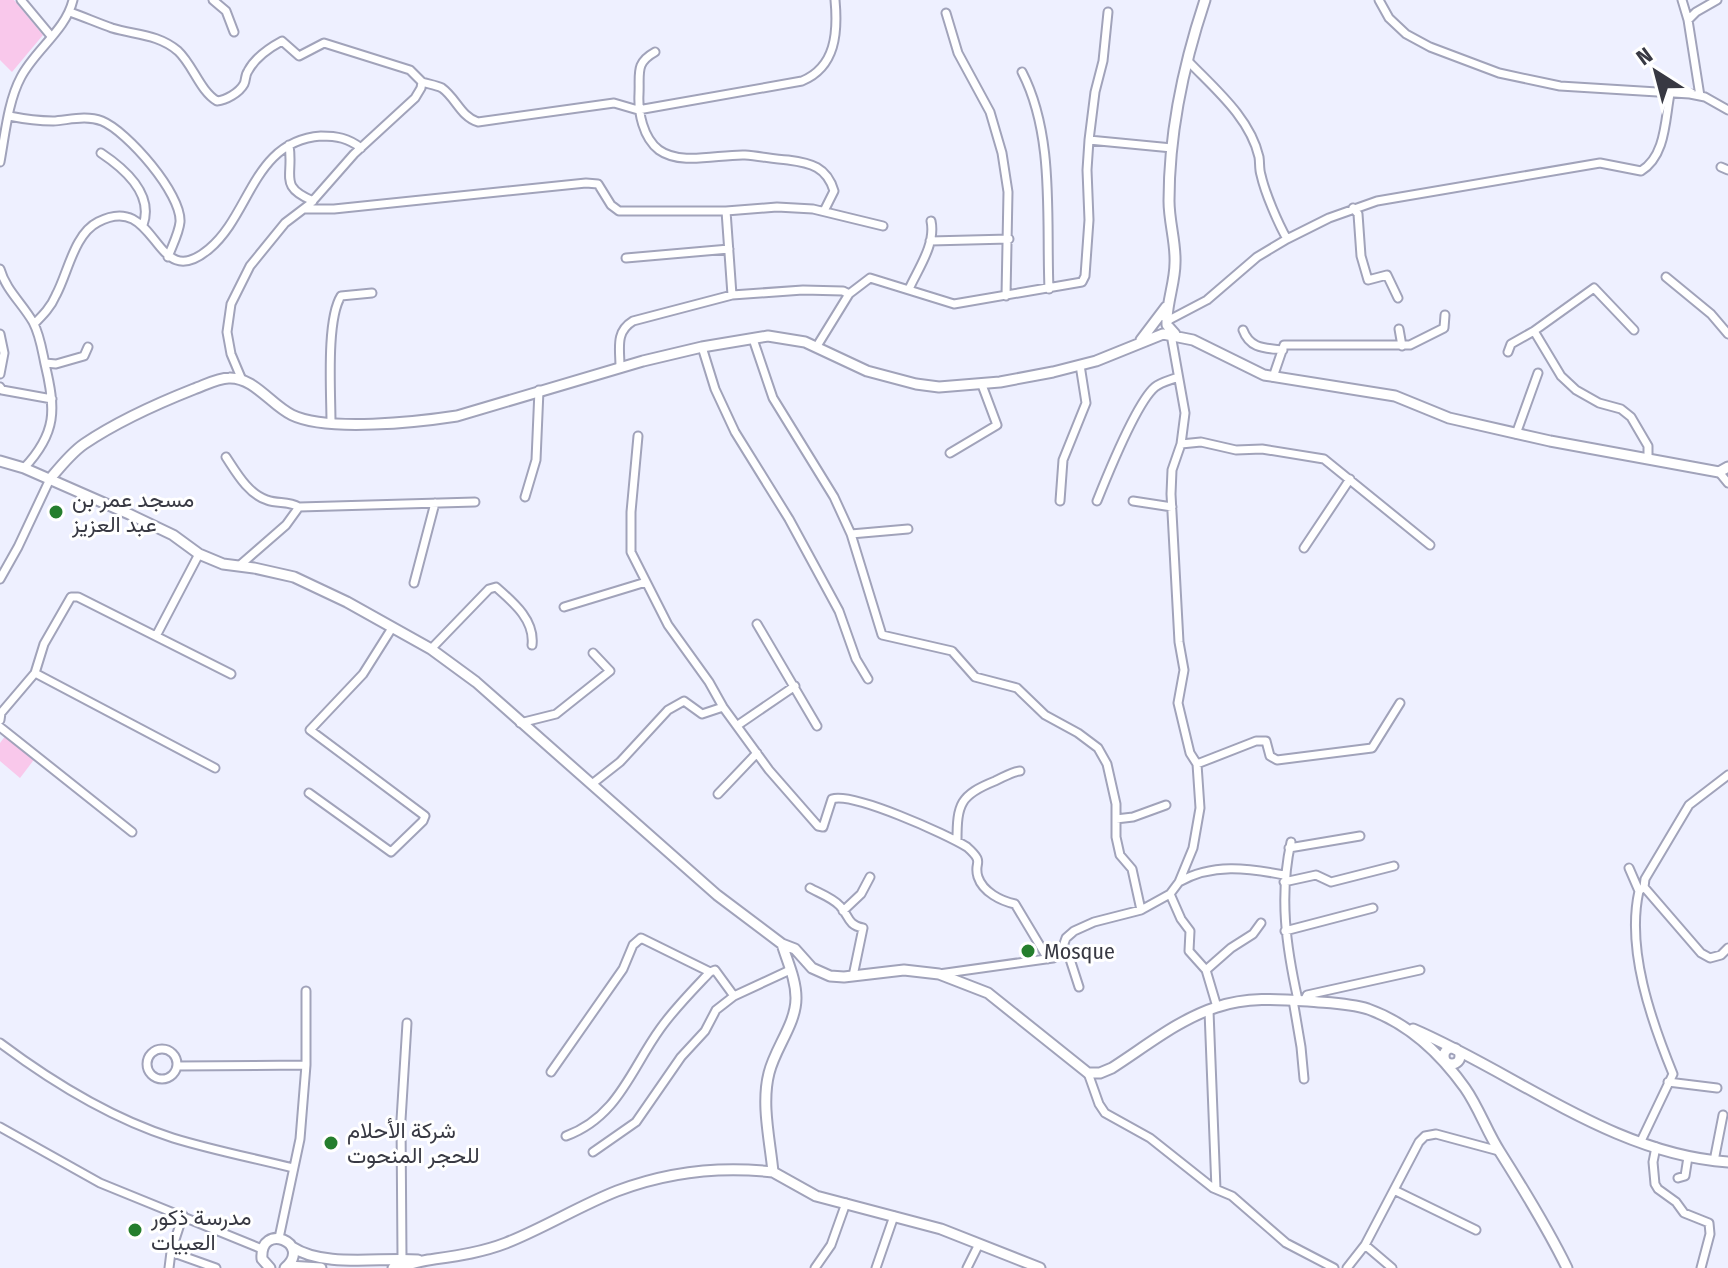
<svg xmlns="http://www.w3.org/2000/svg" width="1728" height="1268" viewBox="0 0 1728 1268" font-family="'Fira Sans Condensed',Vazirmatn,sans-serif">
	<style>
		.green { fill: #f9c8eb }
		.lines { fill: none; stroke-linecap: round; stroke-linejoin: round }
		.minor-casing { stroke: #a1a3ba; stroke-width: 11 }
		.tertiary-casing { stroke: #a1a3ba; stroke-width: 13 }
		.minor { stroke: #fff; stroke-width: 7 }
		.tertiary { stroke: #fff; stroke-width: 9 }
		.poi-dot { fill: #257e2d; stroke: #fff; stroke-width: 3 }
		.labels { text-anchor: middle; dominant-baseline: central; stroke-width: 6; stroke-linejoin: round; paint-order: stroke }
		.poi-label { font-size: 22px; fill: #383943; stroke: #fff; text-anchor: start }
	</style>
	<rect width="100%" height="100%" fill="#eef0ff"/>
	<path class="green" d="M 0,0 L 14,0 L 43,35 L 12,72 L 0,60 Z
		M 6,735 L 36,757 L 20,778 L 0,761 L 0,743 Z"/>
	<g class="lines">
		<g class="minor-casing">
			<path id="minor" d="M 21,0 L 51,36
				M 213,0 L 226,11 L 234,32
				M 1379,0 L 1389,18 L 1406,34 L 1430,47 L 1499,73 L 1560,86 L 1690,94 L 1705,97 L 1728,110
				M 1682,0 L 1688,20
				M 70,12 C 84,17 98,23 112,28 C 135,35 158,34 178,51 C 193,65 200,91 217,101 C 226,100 239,93 244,84 C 246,80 245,75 248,71 C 255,58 269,48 282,41 L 299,56 L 324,43 L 410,70 L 422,82 L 421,88 L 415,98 L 354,154 L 310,204 L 285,223 L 250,266 L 231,304 L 227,332 L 231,354 L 242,380
				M 946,13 L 958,53 L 990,112 L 1002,153 L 1008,192 L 1006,296
				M 655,52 C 635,63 640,73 639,94 C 638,112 643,138 659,150 C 681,166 719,154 745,155 C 759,156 773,159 788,160 C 811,163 827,167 834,191 L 824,211
				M 1189,62 C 1215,89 1250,118 1259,157 C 1260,163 1259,169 1261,175 C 1265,193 1278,223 1287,239
				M 1022,72 C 1055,136 1046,219 1049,289
				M 422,82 C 428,84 436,85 442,88 C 456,98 461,117 478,122 L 614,103 L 638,110 L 802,81 C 836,67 838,32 835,0
				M 1700,96 L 1688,20 L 1696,12 L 1717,0
				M 9,116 C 24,119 38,121 53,121 C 69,120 86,115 102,121 C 127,131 182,194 180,222 C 179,233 172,246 168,257
				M 1089,140 L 1172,148
				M 289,145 C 294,177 278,186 313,201
				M 101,153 C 125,169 154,194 143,225
				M 0,162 C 5,135 8,101 21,77 C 35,50 66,30 73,0
				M 1721,167 L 1728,170
				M 1353,208 L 1358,214 L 1361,256 L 1368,280 L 1387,275 L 1398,298
				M 304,209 L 334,209 L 586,183 L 598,184 L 611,205 L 619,211 L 726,211 L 777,207 L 813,209 L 883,226
				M 726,211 L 732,295
				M 930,241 L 1009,239
				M 626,258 L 729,249
				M 0,269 C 6,290 22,303 33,322 C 40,335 42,350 45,364 C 56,409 57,433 24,468
				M 1666,277 L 1711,314 L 1728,334
				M 909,289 C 918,269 936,244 931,221
				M 1167,321 L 1207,300 L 1257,257 L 1287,239 L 1329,218 L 1377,201 L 1600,163 L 1641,171 C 1666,156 1665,119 1670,94
				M 34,324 C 43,315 51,307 56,295 C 68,273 74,234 98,222 C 159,190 153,296 209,249 C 251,214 253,141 321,136 C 337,136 348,138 361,148
				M 1399,329 L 1402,346
				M 1243,330 C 1250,349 1265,348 1283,350
				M 1534,331 L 1561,376 L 1576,390 L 1599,403 L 1621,409 L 1631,417 L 1648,446 L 1648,459
				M 0,334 L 4,353 L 0,374
				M 753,339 L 773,398 L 834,497 L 851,534 L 882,635 L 952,651 L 975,677 L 1017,688 L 1045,715 L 1078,733 L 1098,748 L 1107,764 L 1116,804 L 1116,837 L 1120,855 L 1132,869 L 1141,910
				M 817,346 L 849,294 L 870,278 L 954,304 L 1082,282 L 1085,276 L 1089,220 L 1087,170 L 1089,140 L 1095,92 L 1103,61 L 1108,12
				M 702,347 L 715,389 L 735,432 L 789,519 L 839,611 L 856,659 L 868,679
				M 1508,352 L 1511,344 L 1534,331 L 1594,288 L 1634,330
				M 45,363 L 56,364 L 84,356 L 88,347
				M 620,367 C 620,348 615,332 633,321 L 732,295 L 803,290 L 843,291 L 849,294
				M 1273,377 L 1284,345 L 1410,345 L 1444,328 L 1445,315
				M 0,387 L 2,390 L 52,399
				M 331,423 C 331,392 326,320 341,296 L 372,293
				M 1516,434 L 1538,373
				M 638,436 L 631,512 L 631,552 L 668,625 L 709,682 L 723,707 L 769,770 L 818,826 L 823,827 L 832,799 C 853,792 946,834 967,847 C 986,864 973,861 978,877 C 983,892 1001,901 1015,904 L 1048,959
				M 1181,444 L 1201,442 L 1236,450 L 1262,449 L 1324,459 L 1430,545
				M 950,453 L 997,425 L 982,385
				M 226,457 C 236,472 248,494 267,500 C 278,504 288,501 299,507 L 475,502
				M 1719,472 L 1728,483
				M 525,497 L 536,460 L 539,390
				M 1060,501 L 1063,460 L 1086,403 L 1080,365
				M 1097,501 C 1107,476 1137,402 1155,387 C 1161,382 1171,380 1178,377
				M 1133,501 L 1172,507
				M 851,534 L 908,529
				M 1304,548 L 1350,479
				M 239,566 L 286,525 L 299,507
				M 0,579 L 18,547 L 50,479
				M 414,583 L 435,503
				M 564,607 L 646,582
				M 757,624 L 817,726
				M 156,636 L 199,554
				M 431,649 L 489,589 L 496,587 C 513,602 535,620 532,645
				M 35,673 L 215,768
				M 0,720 L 1,713 L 35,673 L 44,644 L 71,597 L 78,597 L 231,674
				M 520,723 L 556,714 L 610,671 L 593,653
				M 738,725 L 795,686
				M 0,727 L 132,832
				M 1197,764 L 1256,741 L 1266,741 L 1270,756 L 1277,760 L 1372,748 L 1400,703
				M 592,784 L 620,762 L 668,710 L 684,701 L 702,714 L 723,707
				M 309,793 L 391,852 L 423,821 L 425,816 L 310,730 L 363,674 L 392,628
				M 718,794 L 757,753
				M 1116,819 L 1133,817 L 1166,805
				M 957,841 C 957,804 960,795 995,781 C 1004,777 1011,772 1020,771
				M 1291,842 C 1279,896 1286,946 1298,1000
				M 1289,848 L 1360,836
				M 1629,868 L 1639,891
				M 1179,882 C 1212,863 1248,868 1284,875
				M 1284,882 L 1316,875 L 1331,882 L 1394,866
				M 1644,887 L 1701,953 L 1710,958 L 1721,955 L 1728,948
				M 810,888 C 819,893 833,898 840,906 C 849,915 847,925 863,928 L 853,976
				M 1170,894 L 1181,919 L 1190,931 L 1189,951 L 1206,970 L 1217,1007
				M 843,911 L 861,894 L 870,877
				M 1285,931 L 1373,908
				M 1063,948 L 1069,956 L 1079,987
				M 1206,970 L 1231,948 L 1253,934 L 1261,923
				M 939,974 L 1053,958 L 1061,952 L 1066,938 L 1074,931 L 1094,922 L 1141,910 L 1170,894 L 1179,882 L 1193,848 L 1200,808 L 1197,764 L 1190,753 L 1178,703 L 1184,670 L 1179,642 L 1171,494 L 1172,470 L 1181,444 L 1185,413 L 1172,340 L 1175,334
				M 1293,1000 L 1301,1047 L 1304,1079
				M 1304,1001 L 1307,995 L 1420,970
				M 1209,1011 L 1216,1189
				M 0,1043 C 52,1082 110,1118 173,1138 C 212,1150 253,1158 293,1168
				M147 1064a15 15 0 1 1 30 0a15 15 0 1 1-30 0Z
				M 177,1066 L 306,1065
				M 551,1072 L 623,969 L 633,945 L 641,938 L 710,972 L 715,970 L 734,996
				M 1088,1073 L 1099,1104 L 1105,1113 L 1150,1138 L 1213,1188 L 1232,1196 L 1286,1243 L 1334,1268
				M 1668,1082 L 1717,1088
				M 0,1127 L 100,1183 L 262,1249
				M 566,1136 C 618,1117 631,1069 660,1029 C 674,1009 693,990 710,972
				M 1641,1141 L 1673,1074 C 1651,1020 1626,949 1639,891 L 1644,887 L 1645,879 L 1689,805 L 1728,775
				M 1656,1147 L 1653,1162 L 1655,1184 L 1658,1189 L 1676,1202 L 1684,1213 L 1709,1223 L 1710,1234 L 1701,1268
				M 593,1152 L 636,1122 L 681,1057 L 705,1031 L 716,1010 L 734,996 L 790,970
				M 1714,1161 L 1723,1115
				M 1678,1178 L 1685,1176 L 1688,1157
				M 1394,1190 L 1476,1230
				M 279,1238 L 300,1139 L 306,1065 L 306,991
				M 1365,1245 L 1392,1268
				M 171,1252 L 216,1268
				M 402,1258 L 401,1120 L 407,1023
				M 169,1268 L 171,1252 L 183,1215
				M 815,1268 L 831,1245 L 846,1203
				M 876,1268 L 894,1216
				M 967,1268 L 979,1244
				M 1347,1268 L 1365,1245 L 1419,1142 L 1425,1136 L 1436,1134 L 1499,1151"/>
		</g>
		<g class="tertiary-casing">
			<path id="tertiary" d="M 1175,334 L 1167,325 L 1167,318 C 1168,299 1175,281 1175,263 C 1176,243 1169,222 1169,201 C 1169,134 1184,63 1205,0
				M 1141,340 L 1166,307
				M 0,461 L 24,468 L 129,514 L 173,535 L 199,554 L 223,564 L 254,568 L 294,577 L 347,602 L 431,649 L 476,682 L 717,895 L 782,944 L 795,949 L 812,968 L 830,976 L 844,977 L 904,970 L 939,974 L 988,993 L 1088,1073 L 1100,1073 L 1112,1068 C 1145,1047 1179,1019 1217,1007 C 1246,997 1277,999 1308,1001 C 1327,1003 1349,1003 1368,1009 C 1410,1024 1440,1053 1465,1088 C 1479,1108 1487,1132 1500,1152 C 1524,1190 1547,1227 1567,1268
				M 50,479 C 60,467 71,453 84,444 C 118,421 156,404 194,389 C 205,385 218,378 229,378 C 254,377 271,405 292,415 C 327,432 418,422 457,416 L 643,361 L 702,347 L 768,336 L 805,342 L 867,371 L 916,384 L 939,387 L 1000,382 L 1053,372 L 1096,361 L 1163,334 L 1193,340 L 1264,375 L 1395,396 L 1449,418 L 1550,441 L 1719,472 L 1728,467
				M 782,944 C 787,961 796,979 796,998 C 796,1024 775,1048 769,1073 C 761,1104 770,1140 773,1172 L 816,1196 L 941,1229 L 1040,1268
				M 1413,1029 C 1516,1073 1612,1154 1728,1162
				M1444 1056a8 8 0 1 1 16 0a8 8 0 1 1-16 0Z
				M 292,1247 C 324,1268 379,1257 418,1260
				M 288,1266 L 321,1268
				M 270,1268 L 262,1259 C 259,1221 314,1243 285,1268
				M 393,1268 C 405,1266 416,1262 428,1260 C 455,1256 480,1253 506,1243 C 544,1228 579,1206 617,1191 C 667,1172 720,1166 773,1172"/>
		</g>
		<use href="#minor" class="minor"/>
		<use href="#tertiary" class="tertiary"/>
	</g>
	<g class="poi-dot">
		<circle cx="56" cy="512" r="8"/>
		<circle cx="1028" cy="951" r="8"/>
		<circle cx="331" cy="1143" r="8"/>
		<circle cx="135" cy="1230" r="8"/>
	</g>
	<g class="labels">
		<g class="poi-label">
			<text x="72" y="499">مسجد عمر بن<tspan x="72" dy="25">عبد العزيز</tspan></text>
			<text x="1044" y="951">Mosque</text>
			<text x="347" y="1130">شركة الأحلام<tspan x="347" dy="25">للحجر المنحوت</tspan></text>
			<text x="151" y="1217">مدرسة ذكور<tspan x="151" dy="25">العبيات</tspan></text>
		</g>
	</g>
	<g transform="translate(1656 72) rotate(324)" stroke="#ffffff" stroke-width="6" paint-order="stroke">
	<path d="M0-6L14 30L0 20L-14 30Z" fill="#383943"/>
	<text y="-12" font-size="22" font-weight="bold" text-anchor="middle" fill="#383943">N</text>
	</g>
</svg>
